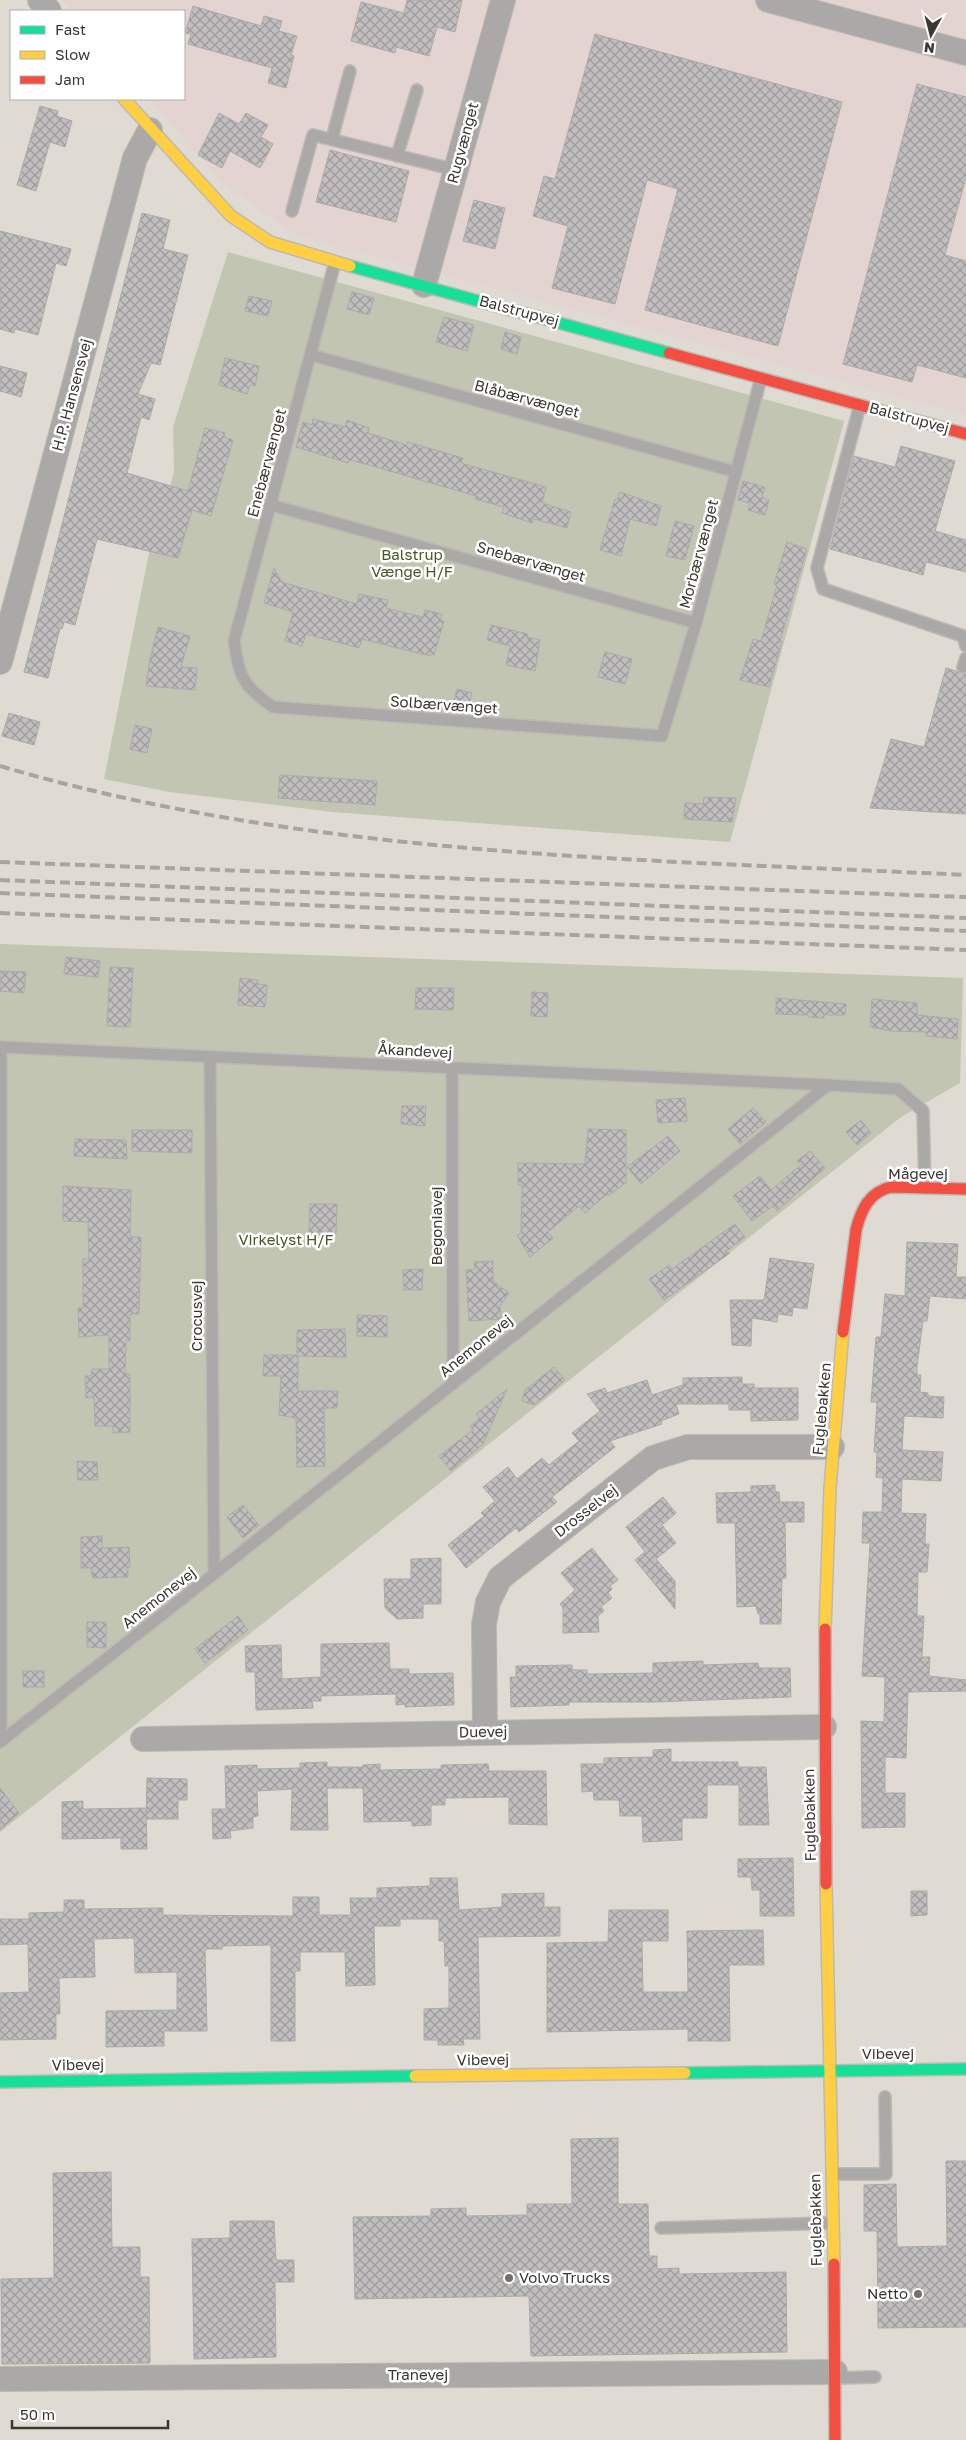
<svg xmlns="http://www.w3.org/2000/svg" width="966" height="2440" font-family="'Golos Text',sans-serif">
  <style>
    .industrial { fill: #e3d3d1 }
    .garden { fill: #c1c5b1 }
    .building { fill: url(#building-cross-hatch); stroke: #acaaa9 }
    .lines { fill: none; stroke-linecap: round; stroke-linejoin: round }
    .lane-casing { stroke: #bdb9b3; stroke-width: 14 }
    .street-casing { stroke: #bdb9b3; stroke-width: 26 }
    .fast-casing { stroke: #bdb9b3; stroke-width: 14 }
    .slow-casing { stroke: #bdb9b3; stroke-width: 14 }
    .jam-casing { stroke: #bdb9b3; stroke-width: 14 }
    .lane { stroke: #aba9a8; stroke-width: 11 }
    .street { stroke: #aba9a8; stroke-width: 24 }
    .fast { stroke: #16e098; stroke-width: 11 }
    .slow { stroke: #ffcf43; stroke-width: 11 }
    .jam { stroke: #f24e42; stroke-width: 11 }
    .rail { stroke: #a8a4a1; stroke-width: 4; stroke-dasharray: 10 5; stroke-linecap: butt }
    .poi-dot { fill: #74706a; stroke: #fff; stroke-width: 2 }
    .labels { text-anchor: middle; stroke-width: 5; stroke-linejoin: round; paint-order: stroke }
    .street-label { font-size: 15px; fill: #3b3731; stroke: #fff }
    .park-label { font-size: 15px; fill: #475726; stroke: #fff }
    .poi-label { font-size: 15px; fill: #3b3731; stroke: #fff; text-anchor: start }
  </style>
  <defs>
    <pattern id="building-cross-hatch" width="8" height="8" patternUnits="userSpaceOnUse" patternTransform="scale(1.25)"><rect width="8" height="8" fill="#c0bebe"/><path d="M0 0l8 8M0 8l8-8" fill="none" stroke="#9d9b9b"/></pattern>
  </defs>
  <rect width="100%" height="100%" fill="#dfdbd3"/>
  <polygon class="industrial" points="62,0 966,0 966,415 298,236 222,183 149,99 184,99 184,11 72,11"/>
  <g class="garden">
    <polygon points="228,252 844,421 730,842 333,812 170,792 104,779 154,528 165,507 174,471 173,427"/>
    <polygon points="0,944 963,978 960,1083 901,1117 0,1832"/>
  </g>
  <g class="building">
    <polygon points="407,0 462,0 455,32 437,27 429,56 396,47 395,53 351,41 361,2 404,13"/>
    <polygon points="193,6 261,26 264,16 282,21 279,31 297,36 291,55 294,56 286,88 268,83 272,68 188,44 191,34 185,33"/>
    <polygon points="595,34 842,102 778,346 645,310 678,189 647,180 615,304 552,288 568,226 533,216 544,176 555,179"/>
    <polygon points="917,84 966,97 966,177 945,255 966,261 966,378 917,365 912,382 843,364"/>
    <polygon points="40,106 58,111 57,116 72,121 65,147 50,142 36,191 17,185"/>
    <polygon points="219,113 239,124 246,113 268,125 261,137 273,144 260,168 230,151 222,168 198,155"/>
    <polygon points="330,150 409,171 396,222 316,202"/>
    <polygon points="474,200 505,208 495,249 463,241"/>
    <polygon points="142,213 170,220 163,249 188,255 160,365 151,363 138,394 155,399 149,420 141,417 127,473 188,491 205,428 225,433 224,437 233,440 211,516 192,510 178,558 97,539 75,625 64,622 62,629 60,628 48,678 24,672"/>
    <polygon points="0,231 71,249 66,266 56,263 38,335 15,329 14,333 0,329"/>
    <polygon points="352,292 374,298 369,315 347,309"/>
    <polygon points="249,296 272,301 268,316 245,311"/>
    <polygon points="444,317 474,325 467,351 436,342"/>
    <polygon points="505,332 521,337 517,354 501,349"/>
    <polygon points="225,358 259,366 255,386 250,385 247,394 219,385"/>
    <polygon points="0,366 27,373 21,397 0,391"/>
    <polygon points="313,419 345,427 347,420 369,428 368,433 407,445 408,442 463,458 461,463 546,487 542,503 571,512 567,528 534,519 532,523 502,513 504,507 475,499 476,496 369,465 349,460 348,463 296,447 303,422 312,425"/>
    <polygon points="901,446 955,461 935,531 966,540 966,572 926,562 923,575 830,549 854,456 895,467"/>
    <polygon points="743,481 765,487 762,497 769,500 765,515 748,510 750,503 738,500"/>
    <polygon points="620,492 661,506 656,526 630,519 621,556 600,550 615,499 617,500"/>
    <polygon points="675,521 694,526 685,560 666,556"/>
    <polygon points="787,542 807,549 780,641 782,641 769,687 740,680 753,639 761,641 777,585 774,584"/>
    <polygon points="274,568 282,582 357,604 359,594 388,600 386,608 423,617 425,610 442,614 440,620 444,621 434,655 430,654 430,656 362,639 359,648 306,634 302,646 285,641 293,612 264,603"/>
    <polygon points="491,625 528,634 527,637 540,640 535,671 506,665 510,646 487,640"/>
    <polygon points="158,627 190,636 181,667 197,668 195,690 146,686 150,659"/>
    <polygon points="605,652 632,659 625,684 598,677"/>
    <polygon points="946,668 966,674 966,814 870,808 891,739 924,747"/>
    <polygon points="457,689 472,693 467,712 452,708"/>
    <polygon points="9,713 40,722 34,745 2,736"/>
    <polygon points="135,725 152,729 147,753 130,749"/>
    <polygon points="280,775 377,781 375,805 278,798"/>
    <polygon points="704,797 736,798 732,822 684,819 685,803 703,804"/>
    <polygon points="66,957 100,961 98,977 64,974"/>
    <polygon points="110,967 133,968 130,1027 107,1026"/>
    <polygon points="0,971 26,972 24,993 0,991"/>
    <polygon points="240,978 258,980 257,984 267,985 265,1007 238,1005"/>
    <polygon points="416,988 454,988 453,1010 415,1009"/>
    <polygon points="532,992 548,993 547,1017 531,1016"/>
    <polygon points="776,998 846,1004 845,1015 824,1015 824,1018 808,1017 808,1015 776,1014"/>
    <polygon points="872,999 917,1003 917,1015 958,1019 957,1039 926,1036 926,1032 892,1031 870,1027"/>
    <polygon points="685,1098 687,1121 658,1123 656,1100"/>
    <polygon points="402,1106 426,1106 425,1126 401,1124"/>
    <polygon points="753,1108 766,1122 740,1144 728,1129"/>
    <polygon points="861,1120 871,1133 857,1145 846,1132"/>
    <polygon points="588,1129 626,1130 626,1183 608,1196 607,1194 585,1213 579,1206 548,1232 553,1238 530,1257 517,1235 521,1233 522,1185 518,1185 518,1163 585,1164"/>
    <polygon points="132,1130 192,1130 192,1153 132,1151"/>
    <polygon points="668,1136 680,1151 641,1184 627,1167"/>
    <polygon points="75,1139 126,1140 127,1159 74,1156"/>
    <polygon points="810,1151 825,1168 777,1211 773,1206 752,1221 733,1196 760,1176 771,1190 801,1165 797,1161"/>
    <polygon points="63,1186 131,1190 130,1237 141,1237 139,1314 130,1314 130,1341 126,1341 125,1373 130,1374 130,1432 113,1433 113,1426 95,1426 94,1397 86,1398 85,1376 91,1376 92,1369 109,1369 109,1335 79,1337 78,1308 83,1308 83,1259 89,1259 88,1222 63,1221"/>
    <polygon points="310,1204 337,1204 336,1234 309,1234"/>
    <polygon points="735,1224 745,1237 725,1252 730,1253 664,1300 649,1279 669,1265 672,1269"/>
    <polygon points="907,1242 958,1244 956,1277 966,1277 966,1299 930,1296 927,1321 923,1321 917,1366 917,1375 921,1375 920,1392 928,1393 928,1396 944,1397 943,1418 904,1416 902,1450 943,1452 941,1481 902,1479 901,1513 926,1514 925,1544 929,1544 927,1572 918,1572 917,1616 924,1616 922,1657 930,1657 929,1676 966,1680 966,1691 908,1692 906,1758 885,1757 885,1793 905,1793 905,1827 862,1828 861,1721 884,1722 885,1677 862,1676 870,1543 862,1543 863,1512 882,1512 883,1478 876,1477 877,1452 874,1452 877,1402 871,1402 876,1337 881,1337 885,1294 905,1296"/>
    <polygon points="770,1258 814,1264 807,1309 793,1307 792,1316 778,1314 777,1322 752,1318 751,1346 732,1345 730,1300 764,1300"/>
    <polygon points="493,1261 493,1281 509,1293 500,1306 501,1319 469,1321 466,1270 475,1269 474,1262"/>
    <polygon points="423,1269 422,1290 404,1290 403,1270"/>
    <polygon points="357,1315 387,1316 387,1337 357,1336"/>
    <polygon points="345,1329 346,1357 298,1356 298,1391 338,1391 337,1408 324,1408 325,1466 297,1467 296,1418 279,1415 281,1376 263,1376 264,1355 297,1355 297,1330"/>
    <polygon points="554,1367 565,1380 534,1405 522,1401 525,1390"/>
    <polygon points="742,1377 742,1384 754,1384 754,1388 798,1388 798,1420 751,1421 751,1410 729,1410 729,1404 676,1404 679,1414 661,1421 662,1424 610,1441 615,1447 552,1497 557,1502 519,1532 516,1528 466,1568 448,1545 484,1516 481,1513 495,1501 483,1487 508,1467 517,1479 542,1458 549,1465 579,1441 572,1433 600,1411 587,1394 605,1388 607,1393 647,1380 652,1395 683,1385 683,1378"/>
    <polygon points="507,1389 483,1444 451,1471 439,1456 473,1430 470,1426 480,1418 476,1414"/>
    <polygon points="77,1461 97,1462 98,1480 78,1480"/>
    <polygon points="775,1485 775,1492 779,1492 780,1502 804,1502 804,1522 785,1522 786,1578 782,1578 781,1624 760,1624 760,1614 758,1614 756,1606 737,1607 735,1523 717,1523 716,1493 751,1492 751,1486"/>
    <polygon points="663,1497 676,1513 662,1525 676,1543 656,1559 675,1581 675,1609 635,1560 645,1552 626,1527"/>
    <polygon points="243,1505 259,1525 243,1538 227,1517"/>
    <polygon points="102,1536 102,1548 129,1547 130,1567 128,1567 128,1577 93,1578 91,1568 81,1568 81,1537"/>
    <polygon points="592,1548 618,1580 610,1586 612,1589 608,1593 612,1598 601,1607 604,1611 598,1616 599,1632 563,1633 563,1608 560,1604 575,1590 561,1573"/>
    <polygon points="441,1558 441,1604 423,1604 423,1618 397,1619 385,1608 384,1579 411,1579 411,1559"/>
    <polygon points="238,1616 248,1630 205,1663 195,1649"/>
    <polygon points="87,1622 106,1622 106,1648 87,1647"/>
    <polygon points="389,1643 390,1669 409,1669 409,1674 453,1673 454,1705 405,1707 405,1704 396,1705 396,1694 321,1696 321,1701 312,1701 313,1708 256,1710 255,1672 246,1672 245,1646 281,1645 282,1679 321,1677 321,1644"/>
    <polygon points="703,1661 703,1665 758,1663 759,1668 790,1668 791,1697 654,1702 569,1702 569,1705 511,1707 510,1677 516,1677 516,1666 572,1665 572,1670 587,1670 587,1674 653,1673 653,1663"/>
    <rect x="23" y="1671" width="21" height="16"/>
    <polygon points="671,1749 671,1762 738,1762 738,1767 766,1767 769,1825 739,1825 739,1785 707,1785 707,1818 682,1818 682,1840 643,1842 642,1816 620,1816 619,1800 594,1800 593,1791 582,1792 581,1764 604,1764 604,1758 653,1757 653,1750"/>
    <polygon points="327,1762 327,1767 363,1767 363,1765 380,1764 380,1770 441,1769 441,1765 488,1764 489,1771 546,1771 547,1825 509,1824 509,1797 445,1798 445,1805 431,1805 431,1825 412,1826 412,1821 364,1822 363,1788 327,1788 328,1830 291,1830 292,1789 257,1791 258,1816 253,1817 253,1828 230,1831 231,1838 213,1839 212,1809 226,1809 225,1766 257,1765 257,1769 300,1768 300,1763"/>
    <polygon points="147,1778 187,1779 187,1800 178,1800 178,1819 146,1819"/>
    <polygon points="0,1788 19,1813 0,1830"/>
    <polygon points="83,1801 83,1809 146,1808 147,1849 121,1849 121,1838 62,1839 62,1802"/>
    <polygon points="793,1858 794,1916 760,1916 760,1890 752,1890 751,1877 738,1877 738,1859"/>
    <polygon points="430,1878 457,1878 459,1910 502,1907 502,1894 544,1893 544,1907 560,1907 560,1936 478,1937 480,2039 463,2039 464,2045 438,2045 438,2040 424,2040 424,2009 449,2008 449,1966 445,1966 444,1941 439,1941 439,1919 400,1919 400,1926 374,1926 375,1985 346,1986 345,1952 300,1952 300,1971 295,1971 295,2041 271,2041 271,1945 222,1946 222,1949 205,1949 207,2031 164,2031 164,2046 106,2047 106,2011 177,2010 177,1972 135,1973 134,1938 94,1939 95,1977 59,1978 60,2014 56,2014 56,2039 0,2040 0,1993 29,1992 28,1944 0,1945 0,1919 29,1919 29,1913 64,1912 64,1900 84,1900 84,1909 163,1908 163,1915 293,1916 293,1897 319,1897 319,1915 351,1915 350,1898 377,1898 377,1888 430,1886"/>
    <polygon points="911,1891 927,1891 927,1915 911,1916"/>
    <polygon points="609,1910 668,1910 668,1941 642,1941 643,1992 688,1992 687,1931 763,1930 764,1965 729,1965 730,2041 688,2041 688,2029 547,2032 547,1943 608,1942"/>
    <polygon points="618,2138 618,2204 648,2204 649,2256 657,2256 657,2269 679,2268 679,2274 786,2272 787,2352 531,2356 529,2296 355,2299 353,2217 431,2216 431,2209 466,2208 466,2216 527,2215 527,2204 572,2204 571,2139"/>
    <polygon points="946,2161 966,2161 966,2327 878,2328 877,2231 864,2231 864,2185 896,2184 897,2247 947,2246"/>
    <polygon points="111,2172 112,2247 140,2247 140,2277 149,2277 150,2363 2,2364 1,2279 54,2278 53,2173"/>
    <polygon points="230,2221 274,2221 276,2260 294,2260 294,2282 275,2282 276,2357 194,2359 192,2239 230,2238"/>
  </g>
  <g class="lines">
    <defs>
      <g id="lane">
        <polyline points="332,139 350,71"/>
        <polyline points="397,156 417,90"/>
        <polyline points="292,211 313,135 456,170"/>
        <path d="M335,262l-101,379c6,37 8,44 39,66l389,29 34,-113 65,-245"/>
        <polyline points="311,355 736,472"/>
        <polyline points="860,405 817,568 823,589 963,636 966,646"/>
        <polyline points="271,505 696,623"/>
        <polyline points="963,667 966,658"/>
        <polyline points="0,1047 828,1085"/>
        <polyline points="210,1057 214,1574"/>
        <polyline points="452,1068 453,1384"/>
        <polyline points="1,1741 1,1047"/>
        <polyline points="0,1742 214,1574 828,1085 898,1089 923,1111 925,1188"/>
        <polyline points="832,2174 886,2174 885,2097"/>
        <polyline points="661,2228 832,2223"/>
        <polyline points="835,2378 875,2377"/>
      </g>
      <g id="street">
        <polyline points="40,0 49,11"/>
        <polyline points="768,0 966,53"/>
        <polyline points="424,285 503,0"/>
        <polyline points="0,662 135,158 150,130"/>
        <polyline points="485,1732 484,1624 488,1602 500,1578 653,1458 688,1447 832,1447"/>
        <polyline points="143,1739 824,1727"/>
        <polyline points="0,2379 835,2372"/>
      </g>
      <g id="fast">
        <polyline points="350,266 669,353"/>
        <polyline points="685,2073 966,2069"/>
        <polyline points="0,2082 415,2076"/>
      </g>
      <g id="slow">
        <polyline points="124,99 231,216 270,242 350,266"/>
        <polyline points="825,1629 830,1488 843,1332"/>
        <polyline points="826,1884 834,2264"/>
        <polyline points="415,2076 685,2073"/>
      </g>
      <g id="jam">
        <polyline points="669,353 966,434"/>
        <path d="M843,1332l13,-102c5,-20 13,-38 35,-43l75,2"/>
        <polyline points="825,1629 826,1884"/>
        <polyline points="834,2264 835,2440"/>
      </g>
    </defs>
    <use href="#lane" class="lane-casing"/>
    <use href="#street" class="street-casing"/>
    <use href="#fast" class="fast-casing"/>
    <use href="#slow" class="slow-casing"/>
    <use href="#jam" class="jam-casing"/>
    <use href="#lane" class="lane"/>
    <use href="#street" class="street"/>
    <use href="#fast" class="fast"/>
    <use href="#slow" class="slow"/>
    <use href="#jam" class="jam"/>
    <g class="rail">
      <path d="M0,766c312,92 644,93 966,109"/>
      <polyline points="0,862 966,897"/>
      <polyline points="0,880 966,918"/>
      <polyline points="0,893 966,931"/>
      <polyline points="0,913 966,950"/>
    </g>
  </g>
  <g class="poi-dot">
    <circle cx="509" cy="2278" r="5"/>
    <circle cx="918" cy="2294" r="5"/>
  </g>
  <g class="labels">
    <g class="street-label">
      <text transform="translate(463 143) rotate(-75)" y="5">Rugvænget</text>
      <text transform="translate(519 311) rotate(15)" y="5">Balstrupvej</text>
      <text transform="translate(72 395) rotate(-75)" y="5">H.P. Hansensvej</text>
      <text transform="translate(527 399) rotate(15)" y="5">Blåbærvænget</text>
      <text transform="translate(909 418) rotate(15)" y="5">Balstrupvej</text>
      <text transform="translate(267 463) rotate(-75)" y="5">Enebærvænget</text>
      <text transform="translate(699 554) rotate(-75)" y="5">Morbærvænget</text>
      <text transform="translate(531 562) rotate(16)" y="5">Snebærvænget</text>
      <text transform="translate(444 705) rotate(4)" y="5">Solbærvænget</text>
      <text transform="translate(415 1051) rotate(3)" y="5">Åkandevej</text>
      <text x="918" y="1179">Mågevej</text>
      <text transform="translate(437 1226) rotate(-90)" y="5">Begoniavej</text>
      <text transform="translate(197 1316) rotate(-90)" y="5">Crocusvej</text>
      <text transform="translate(476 1346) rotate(-39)" y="5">Anemonevej</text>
      <text transform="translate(822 1409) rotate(-85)" y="5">Fuglebakken</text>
      <text transform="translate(586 1511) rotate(-38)" y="5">Drosselvej</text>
      <text transform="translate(159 1598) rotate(-38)" y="5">Anemonevej</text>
      <text transform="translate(483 1732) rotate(-1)" y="5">Duevej</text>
      <text transform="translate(810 1815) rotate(-91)" y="5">Fuglebakken</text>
      <text x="888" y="2059">Vibevej</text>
      <text transform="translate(483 2060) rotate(-1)" y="5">Vibevej</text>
      <text transform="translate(78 2065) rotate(-1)" y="5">Vibevej</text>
      <text transform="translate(816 2220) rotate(-91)" y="5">Fuglebakken</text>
      <text x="418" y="2380">Tranevej</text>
    </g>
    <g class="park-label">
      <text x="412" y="560">Balstrup<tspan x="412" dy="17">Vænge H/F</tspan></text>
      <text x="286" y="1245">Virkelyst H/F</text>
    </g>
    <g class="poi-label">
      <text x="519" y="2283">Volvo Trucks</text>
      <text x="908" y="2299" text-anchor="end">Netto</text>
    </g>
  </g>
  <rect x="10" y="10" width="175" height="90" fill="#ffffff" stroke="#b1afad"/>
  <rect x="20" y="26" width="25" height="8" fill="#16e098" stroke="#b1afad"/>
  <text x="55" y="35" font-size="15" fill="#3b3731">Fast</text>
  <rect x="20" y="51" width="25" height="8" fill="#ffcf43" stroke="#b1afad"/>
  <text x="55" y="60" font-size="15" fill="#3b3731">Slow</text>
  <rect x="20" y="76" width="25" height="8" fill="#f24e42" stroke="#b1afad"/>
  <text x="55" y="85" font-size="15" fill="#3b3731">Jam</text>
  <g transform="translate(931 35) rotate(187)" stroke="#ffffff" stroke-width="4" paint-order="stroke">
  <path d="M0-4L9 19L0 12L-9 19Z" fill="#3b3731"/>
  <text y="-8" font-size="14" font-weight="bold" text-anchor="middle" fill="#3b3731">N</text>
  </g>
  <path d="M12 2420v8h156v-8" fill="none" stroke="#3b3731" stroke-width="2.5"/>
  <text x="20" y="2420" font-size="15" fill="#3b3731" stroke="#ffffff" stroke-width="4" paint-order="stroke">50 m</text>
</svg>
